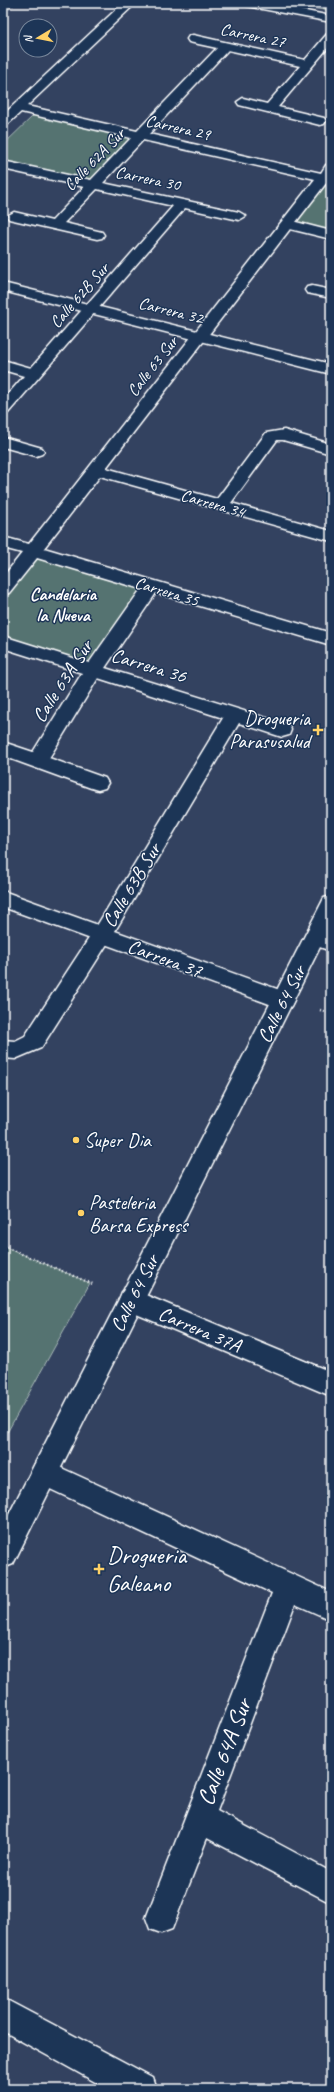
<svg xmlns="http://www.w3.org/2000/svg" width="334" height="2092" font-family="Caveat,sans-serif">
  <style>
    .green { fill: #557371; stroke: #aab9b8 }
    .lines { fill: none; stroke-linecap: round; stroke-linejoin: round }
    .service-casing { stroke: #fff; stroke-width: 3 }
    .pedestrian-casing { stroke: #fff; stroke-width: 3 }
    .minor-casing { stroke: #fff; stroke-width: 3 }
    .tertiary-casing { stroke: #fff; stroke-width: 3 }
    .path-far1 { stroke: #fff; stroke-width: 1.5; stroke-dasharray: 0.5 2; stroke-linecap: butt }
    .path { stroke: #fff; stroke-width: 2.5; stroke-dasharray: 1 3; stroke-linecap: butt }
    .service { fill: #1d3557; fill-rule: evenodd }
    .pedestrian { fill: #1d3557; fill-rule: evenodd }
    .minor { fill: #1d3557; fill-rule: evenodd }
    .tertiary { fill: #1d3557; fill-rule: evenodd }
    .poi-dot { fill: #ffd166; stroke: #1d3557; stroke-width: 1.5 }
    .labels { text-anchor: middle; stroke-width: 3; stroke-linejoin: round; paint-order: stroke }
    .far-street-label { font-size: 17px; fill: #fff; stroke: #1d3557 }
    .far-neighbourhood-label { font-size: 18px; font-weight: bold; fill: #fff; stroke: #1d3557 }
    .street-label { font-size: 20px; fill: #fff; stroke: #1d3557 }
    .poi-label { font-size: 20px; fill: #fff; stroke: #1d3557; text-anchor: start }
    .near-poi-label { font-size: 24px; fill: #fff; stroke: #1d3557; text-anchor: start }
    .near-street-label { font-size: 24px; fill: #fff; stroke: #1d3557 }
  </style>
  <rect width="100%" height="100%" fill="#334260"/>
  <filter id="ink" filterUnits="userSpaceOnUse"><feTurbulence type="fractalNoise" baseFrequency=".025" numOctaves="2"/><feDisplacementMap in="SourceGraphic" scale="8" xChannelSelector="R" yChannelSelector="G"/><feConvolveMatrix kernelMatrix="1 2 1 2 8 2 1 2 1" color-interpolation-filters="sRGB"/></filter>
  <g filter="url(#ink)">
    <g class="green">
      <polygon points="284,3 331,3 331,11"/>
      <polygon points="35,114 133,136 89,182 3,162 3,145"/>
      <polygon points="323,177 331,179 331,235 286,224"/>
      <polygon points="33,550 152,586 93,671 3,642 3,589"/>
      <polygon points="3,1246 90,1283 3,1440"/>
    </g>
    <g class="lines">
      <defs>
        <g id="service">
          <polygon points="3,283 331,364 331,374 3,291"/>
          <polygon points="315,929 331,934 331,951 308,943 305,937 308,931"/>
          <polygon points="131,1289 331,1372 331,1396 122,1308 119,1300 122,1292"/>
          <polygon points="44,1460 331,1592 331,1620 295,1604 217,1811 331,1872 331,1903 207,1838 172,1929 161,1933 150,1929 146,1918 272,1593 35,1482 31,1473 35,1464"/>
          <polygon points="3,1998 152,2077 156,2089 108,2089 3,2031"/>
        </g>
        <polygon id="pedestrian" points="3,891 291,994 294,1000 291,1006 283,1009 3,907"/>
        <g id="minor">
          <polygon points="123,3 136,3 27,106 137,131 217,48 189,42 187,39 189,36 193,35 305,60 327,34 331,32 331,44 278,107 324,118 326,121 324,124 320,125 239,105 237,102 243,98 267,104 300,66 228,50 149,134 321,173 326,165 331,164 331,183 327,182 296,222 331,231 331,239 290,229 106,468 217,499 266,433 284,430 331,444 331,454 283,440 277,440 231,503 331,531 331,541 100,476 44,548 331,633 331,645 156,593 105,668 289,725 291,730 289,735 282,737 239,723 109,941 41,1048 15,1059 3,1058 3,1040 15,1041 25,1036 95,929 223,718 98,678 49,758 105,778 108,783 105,788 98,790 91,788 3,756 3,742 33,752 82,673 3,648 3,636 89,663 141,589 37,558 9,593 3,595 3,577 22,553 3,548 3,537 29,544 315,179 143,140 103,183 239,212 246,216 239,220 185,208 8,413 3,415 3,400 24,376 3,370 3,360 31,368 173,206 97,189 64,223 102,232 104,235 102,238 97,239 9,219 7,216 14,212 52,221 84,187 3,169 3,161 91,180 131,138 21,112 7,125 3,126 3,115"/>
          <polygon points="241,3 265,3 331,16 331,22 247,6"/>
          <polygon points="312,286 331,290 331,298 307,293 305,290 307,287"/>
          <polygon points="3,437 42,448 44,451 42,454 36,456 3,447"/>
        </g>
        <polygon id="tertiary" points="331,896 331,925 13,1564 3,1568 3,1526 321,904 324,898"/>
      </defs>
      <use href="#service" class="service-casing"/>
      <use href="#pedestrian" class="pedestrian-casing"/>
      <use href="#minor" class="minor-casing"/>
      <use href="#tertiary" class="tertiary-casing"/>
      <polyline class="path-far1" points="3,14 16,3"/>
      <g class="path">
        <polyline points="320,1010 331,1013"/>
        <polyline points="3,1246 95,1285"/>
      </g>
      <use href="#service" class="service"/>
      <use href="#pedestrian" class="pedestrian"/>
      <use href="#minor" class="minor"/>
      <use href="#tertiary" class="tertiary"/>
    </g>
  </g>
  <g class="poi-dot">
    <path d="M316 724h4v4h4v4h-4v4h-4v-4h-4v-4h4z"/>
    <circle cx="76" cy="1140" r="4"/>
    <circle cx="81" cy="1213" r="4"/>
    <path d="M97 1563h4v4h4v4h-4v4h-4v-4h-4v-4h4z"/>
  </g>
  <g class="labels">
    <g class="far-street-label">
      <text transform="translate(253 35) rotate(12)" y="6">Carrera 27</text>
      <text transform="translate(178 127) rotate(13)" y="6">Carrera 29</text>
      <text transform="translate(94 159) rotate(-46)" y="6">Calle 62A Sur</text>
      <text transform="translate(148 178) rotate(12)" y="6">Carrera 30</text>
      <text transform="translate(79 295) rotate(-49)" y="6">Calle 62B Sur</text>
      <text transform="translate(171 310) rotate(14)" y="6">Carrera 32</text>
      <text transform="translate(152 366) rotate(-52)" y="6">Calle 63 Sur</text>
      <text transform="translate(213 503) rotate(16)" y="6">Carrera 34</text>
      <text transform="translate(167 591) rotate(17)" y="6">Carrera 35</text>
    </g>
    <g class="far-neighbourhood-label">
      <text x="63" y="600">Candelaria<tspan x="63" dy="21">la Nueva</tspan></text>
    </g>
    <g class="street-label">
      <text transform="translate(149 665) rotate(17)" y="7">Carrera 36</text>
      <text transform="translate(62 681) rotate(-57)" y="7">Calle 63A Sur</text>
      <text transform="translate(131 885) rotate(-59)" y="7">Calle 63B Sur</text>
      <text transform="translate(165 958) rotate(20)" y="7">Carrera 37</text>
      <text transform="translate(281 1004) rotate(-63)" y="7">Calle 64 Sur</text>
      <text transform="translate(134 1293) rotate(-63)" y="7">Calle 64 Sur</text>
      <text transform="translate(200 1329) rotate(23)" y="7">Carrera 37A</text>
    </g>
    <g class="poi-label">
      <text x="310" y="725" text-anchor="end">Drogueria<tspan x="310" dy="23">Parasusalud</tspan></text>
      <text x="84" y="1147">Super Dia</text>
      <text x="89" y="1209">Pasteleria<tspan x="89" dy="23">Barsa Express</tspan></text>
    </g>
    <g class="near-poi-label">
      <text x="107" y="1563">Drogueria<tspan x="107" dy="28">Galeano</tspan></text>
    </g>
    <g class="near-street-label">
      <text transform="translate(224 1752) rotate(-69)" y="8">Calle 64A Sur</text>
    </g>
  </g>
  <rect width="334" height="2092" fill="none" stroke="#1d3557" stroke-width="16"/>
  <rect x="8" y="8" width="318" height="2076" fill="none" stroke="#fff" stroke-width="1.5" filter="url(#ink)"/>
  <g transform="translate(38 38) rotate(260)"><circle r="19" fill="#1d3557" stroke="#77869a"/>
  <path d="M0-3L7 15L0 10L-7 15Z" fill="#ffd166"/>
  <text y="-6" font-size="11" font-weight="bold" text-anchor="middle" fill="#ffffff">N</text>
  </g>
</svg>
